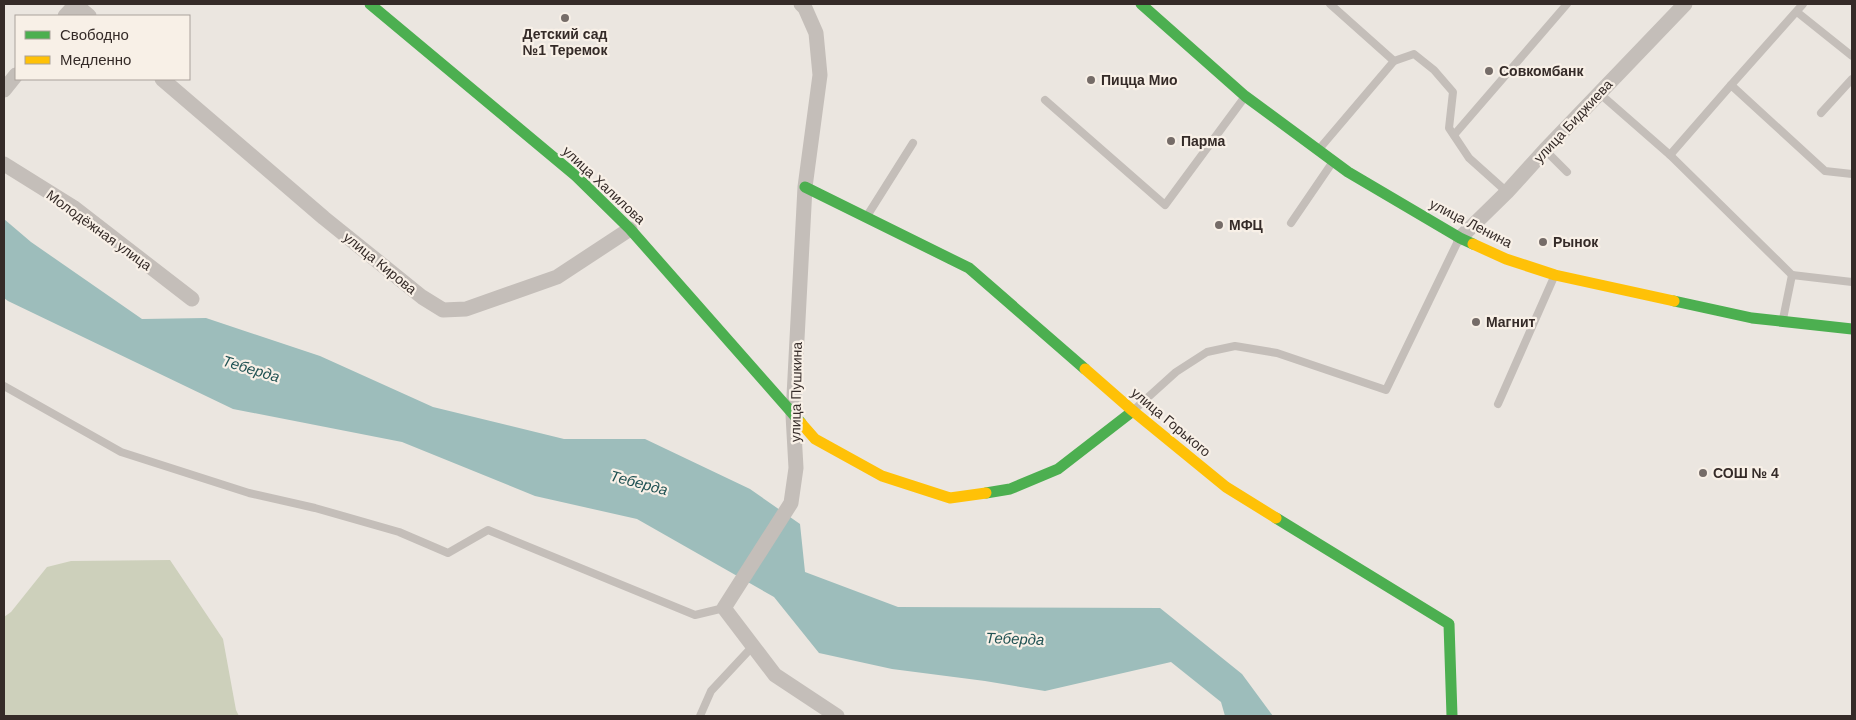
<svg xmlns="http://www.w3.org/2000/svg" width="1856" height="720" font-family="Helvetica,sans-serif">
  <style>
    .green { fill: #cdd0bb }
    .water { fill: #9dbdbb }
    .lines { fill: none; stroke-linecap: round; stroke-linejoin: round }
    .lane { stroke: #c4beb9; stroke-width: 8 }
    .street { stroke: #c4beb9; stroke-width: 15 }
    .fast { stroke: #4caf50; stroke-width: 11 }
    .slow { stroke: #ffc107; stroke-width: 11 }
    .poi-dot { fill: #756c68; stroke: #f8f0e7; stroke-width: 2 }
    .labels { text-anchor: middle; stroke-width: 4.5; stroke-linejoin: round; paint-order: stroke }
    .poi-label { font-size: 14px; font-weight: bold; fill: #352b28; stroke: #f8f0e7; text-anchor: start }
    .street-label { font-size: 14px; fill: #352b28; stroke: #f8f0e7 }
    .water-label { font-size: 15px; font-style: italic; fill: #205253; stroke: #f8f0e7 }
  </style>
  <rect width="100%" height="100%" fill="#ebe6e0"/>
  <polygon class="green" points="170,560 223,639 236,710 239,716 4,716 4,617 11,612 47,567 71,561"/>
  <polygon class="water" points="4,219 31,242 142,319 206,318 320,356 433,407 564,439 645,439 750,489 800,524 805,572 898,607 1160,608 1242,674 1273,716 1225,716 1221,702 1171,662 1045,691 985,681 892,669 819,653 774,597 637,519 535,496 402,442 233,409 8,301 4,298"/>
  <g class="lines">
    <g class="lane">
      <polyline points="1330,4 1394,61"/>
      <polyline points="1797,12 1852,56"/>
      <polyline points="1731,85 1803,4"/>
      <polyline points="1599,93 1670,155 1792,275 1852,282"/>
      <polyline points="1045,100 1165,205 1244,98"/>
      <polyline points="1821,113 1852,79"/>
      <polyline points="1454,135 1567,4"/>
      <polyline points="1320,148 1394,61 1414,54 1434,70 1453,92 1449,128 1469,158 1507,192"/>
      <polyline points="1545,150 1567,172"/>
      <polyline points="1670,155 1731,85 1825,171 1852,174"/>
      <polyline points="867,216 913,143"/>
      <polyline points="1291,223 1332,163"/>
      <polyline points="1783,319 1792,275"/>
      <polyline points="4,386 121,452 249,493 315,508 399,532 448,553 488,530 695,615 724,608"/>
      <polyline points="1498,404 1554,277"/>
      <polyline points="1135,409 1176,372 1207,352 1235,346 1277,353 1386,390 1459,239"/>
      <polyline points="700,716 711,691 753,646"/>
    </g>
    <g class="street">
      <polyline points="75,4 89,16"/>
      <polyline points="801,4 805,8 816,33 820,75 805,187 793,415 796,468 791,503 724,608 775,675 837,716"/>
      <polyline points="65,16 76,4"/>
      <polyline points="162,79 324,218 422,297 443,310 466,309 557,277 630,229"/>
      <polyline points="4,90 16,75"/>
      <polyline points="4,164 73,207 192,299"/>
      <polyline points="1460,238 1507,192 1545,150 1685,4"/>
    </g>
    <g class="fast">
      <polyline points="370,4 576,176 630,229 801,423"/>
      <polyline points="1141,4 1245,96 1348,172 1460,238 1473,244"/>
      <polyline points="805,187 969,268 1085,369"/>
      <polyline points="1674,301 1752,318 1852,329"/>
      <polyline points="986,493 1010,489 1058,469 1133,411"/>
      <polyline points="1276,518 1449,624 1452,716"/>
    </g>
    <g class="slow">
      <polyline points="1473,244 1506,259 1555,275 1674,301"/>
      <polyline points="1085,369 1133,411 1226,487 1276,518"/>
      <polyline points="801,423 815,439 882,476 950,498 986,493"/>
    </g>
  </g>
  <g class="poi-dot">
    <circle cx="565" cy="18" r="5"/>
    <circle cx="1489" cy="71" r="5"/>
    <circle cx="1091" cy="80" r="5"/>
    <circle cx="1171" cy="141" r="5"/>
    <circle cx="1219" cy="225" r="5"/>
    <circle cx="1543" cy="242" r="5"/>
    <circle cx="1476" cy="322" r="5"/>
    <circle cx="1703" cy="473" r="5"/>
  </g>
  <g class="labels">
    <g class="poi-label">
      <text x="565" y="39" text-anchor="middle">Детский сад<tspan x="565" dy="16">№1 Теремок</tspan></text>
      <text x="1499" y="76">Совкомбанк</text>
      <text x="1101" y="85">Пицца Мио</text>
      <text x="1181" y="146">Парма</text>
      <text x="1229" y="230">МФЦ</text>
      <text x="1553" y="247">Рынок</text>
      <text x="1486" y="327">Магнит</text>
      <text x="1713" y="478">СОШ № 4</text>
    </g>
    <g class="street-label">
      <text transform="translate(1573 121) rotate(-47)" y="5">улица Биджиева</text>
      <text transform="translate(604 185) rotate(43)" y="5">улица Халилова</text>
      <text transform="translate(1471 223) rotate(27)" y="5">улица Ленина</text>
      <text transform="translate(99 230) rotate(36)" y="5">Молодёжная улица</text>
      <text transform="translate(380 263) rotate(39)" y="5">улица Кирова</text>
      <text transform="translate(796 392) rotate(-89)" y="5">улица Пушкина</text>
      <text transform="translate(1171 422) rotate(40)" y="5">улица Горького</text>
    </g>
    <g class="water-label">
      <text transform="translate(251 369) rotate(17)" y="5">Теберда</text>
      <text transform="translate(639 483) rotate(15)" y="5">Теберда</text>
      <text transform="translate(1015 639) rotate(2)" y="5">Теберда</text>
    </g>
  </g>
  <rect width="1856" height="720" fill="none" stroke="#352b28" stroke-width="10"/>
  <rect x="15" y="15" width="175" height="65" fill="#f8f0e7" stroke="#aaa19b"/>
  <rect x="25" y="31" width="25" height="8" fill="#4caf50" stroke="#aaa19b"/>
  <text x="60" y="40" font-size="15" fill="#352b28">Свободно</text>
  <rect x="25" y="56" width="25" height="8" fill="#ffc107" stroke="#aaa19b"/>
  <text x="60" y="65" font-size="15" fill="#352b28">Медленно</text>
</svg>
